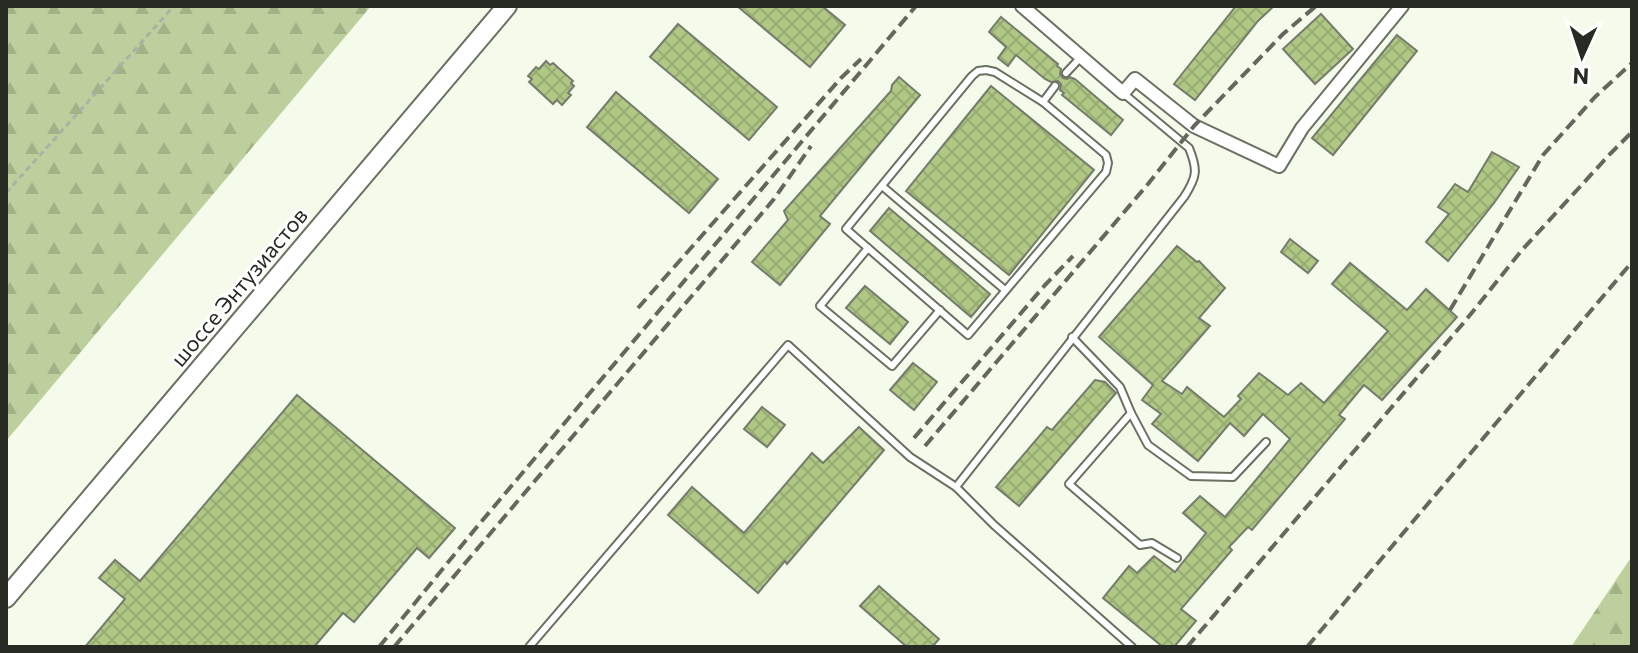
<svg xmlns="http://www.w3.org/2000/svg" width="1638" height="653" font-family="Commissioner,sans-serif">
  <style>
    .forest { fill: url(#forest-firs) }
    .building { fill: url(#building-cross-hatch); stroke: #767c6d; stroke-width: 2 }
    .lines { fill: none; stroke-linecap: round; stroke-linejoin: round }
    .lane-casing { stroke: #6a7062; stroke-width: 10 }
    .street-casing { stroke: #6a7062; stroke-width: 16 }
    .secondary-casing { stroke: #6a7062; stroke-width: 22 }
    .path { stroke: #acb1a4; stroke-width: 3; stroke-dasharray: 6 4; stroke-linecap: butt }
    .lane { stroke: #fff; stroke-width: 6 }
    .street { stroke: #fff; stroke-width: 12 }
    .secondary { stroke: #fff; stroke-width: 18 }
    .rail { stroke: #64675e; stroke-width: 4; stroke-dasharray: 12 6; stroke-linecap: butt }
    .labels { text-anchor: middle; stroke-width: 6; stroke-linejoin: round; paint-order: stroke }
    .street-label { font-size: 22px; fill: #282a24; stroke: #fff }
  </style>
  <defs>
    <pattern id="forest-firs" width="22" height="20" patternUnits="userSpaceOnUse" patternTransform="scale(2)"><rect width="22" height="20" fill="#bdcf9d"/><path d="M5 1l3.5 6h-7zM16 11l3.5 6h-7z" fill="#a2b287"/></pattern>
    <pattern id="building-cross-hatch" width="8" height="8" patternUnits="userSpaceOnUse" patternTransform="scale(2)"><rect width="8" height="8" fill="#b0c884"/><path d="M0 0l8 8M0 8l8-8" fill="none" stroke="#97ac72"/></pattern>
  </defs>
  <rect width="100%" height="100%" fill="#f4fbea"/>
  <g class="forest">
    <polygon points="6,6 371,6 6,441"/>
    <polygon points="1632,556 1632,647 1571,647"/>
  </g>
  <g class="building">
    <polygon points="737,6 822,6 845,25 810,67"/>
    <polygon points="1236,6 1274,6 1258,21 1195,100 1174,84"/>
    <polygon points="1321,14 1353,49 1315,84 1283,49"/>
    <polygon points="1001,17 1058,64 1057,66 1061,69 1060,74 1063,78 1067,79 1070,77 1075,79 1123,120 1111,135 1062,95 1064,93 1060,90 1061,84 1058,81 1051,82 1045,79 1016,55 1008,66 998,58 1006,47 989,32"/>
    <polygon points="678,24 777,107 749,140 650,57"/>
    <polygon points="1397,35 1417,51 1333,155 1312,138"/>
    <polygon points="546,61 550,65 553,63 573,81 571,83 574,86 568,93 571,95 562,105 557,100 553,104 529,82 532,79 528,76 536,67 539,69"/>
    <polygon points="899,77 920,95 820,216 830,224 780,285 752,262 788,220 784,211 891,91 892,85"/>
    <polygon points="991,86 1094,170 1009,275 906,191"/>
    <polygon points="616,92 718,179 689,213 587,127"/>
    <polygon points="1492,152 1519,167 1494,203 1448,261 1426,242 1449,214 1438,207 1455,184 1468,192"/>
    <polygon points="889,208 990,294 971,317 870,231"/>
    <polygon points="1290,239 1318,261 1308,273 1281,252"/>
    <polygon points="1177,246 1197,262 1199,261 1225,288 1199,318 1210,326 1162,381 1182,394 1187,387 1224,417 1241,399 1238,396 1259,373 1288,395 1301,383 1324,403 1388,331 1332,284 1350,263 1407,310 1426,289 1457,317 1382,400 1364,385 1339,415 1345,419 1252,530 1248,527 1229,547 1232,550 1181,609 1196,621 1174,647 1163,647 1103,598 1129,566 1137,573 1154,556 1175,572 1206,533 1183,513 1200,496 1225,517 1290,439 1263,414 1244,436 1230,423 1198,461 1152,424 1161,414 1142,400 1153,385 1099,337"/>
    <polygon points="865,286 908,322 890,344 846,308"/>
    <polygon points="913,363 937,382 914,410 890,390"/>
    <polygon points="1095,380 1105,382 1116,393 1019,506 996,487 1047,427 1052,430"/>
    <polygon points="297,395 455,528 429,558 417,548 354,622 343,613 314,647 85,647 125,599 99,578 115,560 140,581"/>
    <polygon points="762,407 785,425 767,447 744,429"/>
    <polygon points="859,427 884,450 787,564 785,561 758,593 668,515 692,487 744,533 812,453 823,463"/>
    <polygon points="879,586 939,639 932,647 907,647 860,606"/>
  </g>
  <g class="lines">
    <defs>
      <g id="lane">
        <polygon points="986,70 995,72 1043,102 1106,155 1108,163 1106,172 968,335 846,229 972,76 978,71"/>
        <polyline points="1066,73 1081,57"/>
        <path d="M1123,93l66,55c9,22 8,29 -5,49l-228,290 38,38 138,122"/>
        <polyline points="1043,102 1055,86"/>
        <polyline points="882,186 1005,290"/>
        <polyline points="868,248 820,306 892,366 940,310"/>
        <polyline points="1072,337 1120,387 1131,413 1069,484 1140,545 1152,543 1177,558"/>
        <polyline points="1131,413 1148,445 1191,476 1233,477 1266,442"/>
        <polyline points="529,647 788,345 910,457 956,487"/>
      </g>
      <polyline id="street" points="1022,6 1123,93 1135,79 1194,126 1279,166 1302,128 1402,6"/>
      <polyline id="secondary" points="6,598 507,6"/>
    </defs>
    <use href="#lane" class="lane-casing"/>
    <use href="#street" class="street-casing"/>
    <use href="#secondary" class="secondary-casing"/>
    <polyline class="path" points="6,193 174,6"/>
    <use href="#lane" class="lane"/>
    <use href="#street" class="street"/>
    <use href="#secondary" class="secondary"/>
    <g class="rail">
      <polyline points="638,308 841,78 861,59"/>
      <polyline points="1450,310 1543,155 1595,97 1632,63"/>
      <polyline points="914,438 1045,285 1073,256"/>
      <polyline points="925,446 1148,184 1194,126 1283,34 1316,6"/>
      <polyline points="379,647 476,528 916,6"/>
      <polyline points="394,647 774,199 811,146"/>
      <polyline points="1187,647 1466,320 1522,250 1610,154 1632,132"/>
      <polyline points="1307,647 1632,262"/>
    </g>
  </g>
  <g class="labels">
    <g class="street-label">
      <text transform="translate(239 287) rotate(-50)" y="8">шоссе Энтузиастов</text>
    </g>
  </g>
  <rect width="1638" height="653" fill="none" stroke="#282a24" stroke-width="16"/>
  <g transform="translate(1582 56) rotate(183)" stroke="#ffffff" stroke-width="6" paint-order="stroke">
  <path d="M0-6L14 30L0 20L-14 30Z" fill="#282a24"/>
  <text y="-12" font-size="22" font-weight="bold" text-anchor="middle" fill="#282a24">N</text>
  </g>
</svg>
